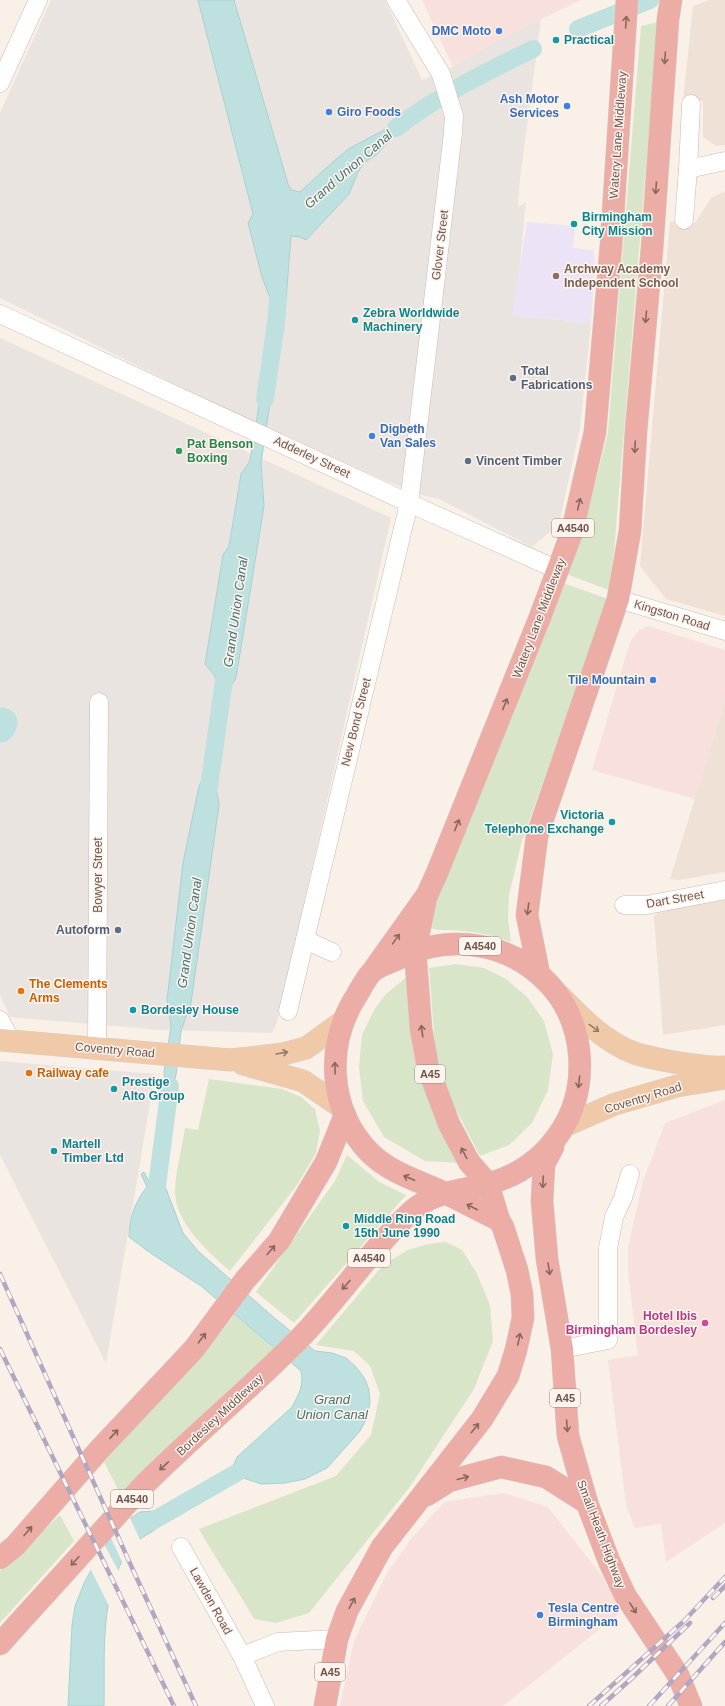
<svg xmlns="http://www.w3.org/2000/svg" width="725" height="1706" font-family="Arial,sans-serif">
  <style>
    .residential { fill: #f0e1d7 }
    .commercial { fill: #f8e0dd }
    .industrial { fill: #eae4e0 }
    .education { fill: #ece4f6 }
    .green { fill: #d8e5c8 }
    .water { fill: #bee1e0; stroke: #a6d1d1 }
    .pier { fill: #f9f0e7 }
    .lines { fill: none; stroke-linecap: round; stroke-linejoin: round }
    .canal { stroke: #bee1e0; stroke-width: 18 }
    .river { stroke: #bee1e0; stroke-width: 31 }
    .minor-casing { stroke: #ccb9b2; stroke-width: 19 }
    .major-casing { stroke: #d7cfce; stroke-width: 23 }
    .highway-casing { stroke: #d7cfce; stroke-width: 23 }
    .minor { stroke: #fff; stroke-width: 18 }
    .major { stroke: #f0caa8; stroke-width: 22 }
    .highway { stroke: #ecada6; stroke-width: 22 }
    .rail-casing { stroke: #b1a7c2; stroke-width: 4.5 }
    .rail { stroke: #fdf4ed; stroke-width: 3; stroke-dasharray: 9; stroke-linecap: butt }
    .oneway { stroke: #896760 }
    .oneway2 { stroke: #96786a }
    .shop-dot { fill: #3f7fe0; stroke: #fdf4ed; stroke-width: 1.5 }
    .culture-dot { fill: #0f9aa8; stroke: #fdf4ed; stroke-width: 1.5 }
    .education-dot { fill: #8d6e63; stroke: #fdf4ed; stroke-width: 1.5 }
    .service-dot { fill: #5c6f8a; stroke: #fdf4ed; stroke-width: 1.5 }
    .leisure-dot { fill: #2e9e5b; stroke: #fdf4ed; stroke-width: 1.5 }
    .food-dot { fill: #e8710a; stroke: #fdf4ed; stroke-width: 1.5 }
    .hotel-dot { fill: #d1479c; stroke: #fdf4ed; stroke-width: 1.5 }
    .labels { text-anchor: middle; stroke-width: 3; stroke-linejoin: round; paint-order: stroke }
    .shield { fill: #fdf4ed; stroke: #9a857e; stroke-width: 1 }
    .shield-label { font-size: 11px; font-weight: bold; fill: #70554f }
    .shop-label { font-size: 12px; font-weight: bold; fill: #366cbe; stroke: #fdf4ed; text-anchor: end }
    .culture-label { font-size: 12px; font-weight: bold; fill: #0d838f; stroke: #fdf4ed; text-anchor: start }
    .street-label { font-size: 12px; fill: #70554f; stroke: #fdf4ed }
    .education-label { font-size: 12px; font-weight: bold; fill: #785e54; stroke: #fdf4ed; text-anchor: start }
    .service-label { font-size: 12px; font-weight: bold; fill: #4e5e75; stroke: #fdf4ed; text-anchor: start }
    .leisure-label { font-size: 12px; font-weight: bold; fill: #27864d; stroke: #fdf4ed; text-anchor: start }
    .food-label { font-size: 12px; font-weight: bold; fill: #c56008; stroke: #fdf4ed; text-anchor: start }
    .hotel-label { font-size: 12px; font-weight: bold; fill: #b23c85; stroke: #fdf4ed; text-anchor: end }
    .water-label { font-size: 13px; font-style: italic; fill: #457373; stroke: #fdf4ed }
  </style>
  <rect width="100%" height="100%" fill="#f9f0e7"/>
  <g class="residential">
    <polygon points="709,0 725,0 725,145 716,146 703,137 703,101 683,100 693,6"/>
    <polygon points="725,191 725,616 666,599 640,566 670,221 695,223 711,198"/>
    <polygon points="725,701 725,872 679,880 670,879"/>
    <polygon points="725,899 725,1025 663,1035 654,916 661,910"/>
  </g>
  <g class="commercial">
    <polygon points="422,0 581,0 490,44 453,67"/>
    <polygon points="648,626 725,650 725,701 695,799 592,770 630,642 639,630"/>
    <polygon points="725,1100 725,1523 666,1562 661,1524 635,1528 626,1505 608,1360 638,1355 628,1272 628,1247 643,1181 665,1123"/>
    <polygon points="504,1493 548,1507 602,1576 621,1612 503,1706 340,1706 354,1641 388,1571 411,1539 444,1502"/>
  </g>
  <g class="industrial">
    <polygon points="51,0 385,0 422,80 453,67 490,44 541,19 520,179 518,207 526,202 518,283 519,316 591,323 580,428 559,524 532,547 439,499 422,495 381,479 244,418 0,298 0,113"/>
    <polygon points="0,338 391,518 277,1022 272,1033 159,1030 10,1017 0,995"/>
    <polygon points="0,1061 155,1074 106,1363 0,1155"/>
  </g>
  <polygon class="education" points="527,222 575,226 573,248 594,250 595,269 591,323 512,315"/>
  <g class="green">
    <polygon points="658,22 614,552 609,590 566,574 590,504 608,432 641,26"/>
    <path d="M563,583l45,16 -87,245 -12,51 -1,23 3,24c-17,-6 -32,-10 -49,-11 -12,-2 -23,1 -34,-4l7,-32z"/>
    <polygon points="456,964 484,968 506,979 527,997 544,1021 553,1054 548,1090 532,1123 509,1145 480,1156 447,1092 435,1047 429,968"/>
    <polygon points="407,977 417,1056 431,1108 459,1163 425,1161 384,1137 363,1101 359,1067 362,1035 374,1010 386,994"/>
    <path d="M209,1079l73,10 19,8 14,12 5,22 -4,22 -19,32 -67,86c-23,-20 -56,-49 -55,-82 1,-20 7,-41 10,-61l13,2z"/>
    <polygon points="347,1155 379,1182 406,1195 294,1323 256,1292 335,1181"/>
    <path d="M446,1242l16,8 14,22 14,33 3,36 -19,48 -65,99 -100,125 -33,10 -22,-4c-17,-31 -38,-59 -55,-90l137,-53 35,-41 9,-41 -10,-28 -16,-15 -38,-6 67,-80 25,-15 20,-6z"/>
    <polygon points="234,1315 274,1349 120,1493 104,1462 221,1332"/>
    <polygon points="60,1515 74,1541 0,1623 0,1571"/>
  </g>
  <g class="water">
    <polygon points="198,0 234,0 288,184 291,190 300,192 335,160 350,148 418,112 377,154 364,163 358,172 349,194 306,240 300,237 291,236 286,300 276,323 274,308 262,277 248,223 253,214"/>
    <polygon points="267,382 271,396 261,463 264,506 236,678 220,704 215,676 205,664 223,555 229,546 241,474 250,461 261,393"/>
    <polygon points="212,764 219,805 191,1003 181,1031 176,1075 167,1109 164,1072 171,1026 167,1000 183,863 199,786"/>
    <path d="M158,1168l25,65 15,18 80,70 37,30 17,2 14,5 10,9 9,12 4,11 1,13 -3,15 -7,13 -33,37 -22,11 -20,4 -24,1 -24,-8 -14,4 9,-11 5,-12 55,-50c7,-13 12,-22 9,-36l-100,-85 -52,-34 -20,-15c0,-18 6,-36 18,-50l-6,-13 3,-2 6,11z"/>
    <path d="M171,1510c-4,6 -8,12 -13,17 -8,8 -23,12 -29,22 -30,45 -24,105 -25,157h-36l4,-81 3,-19 10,-25 22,-38 16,-20 17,-11z"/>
  </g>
  <g class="pier">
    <polygon points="129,1516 141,1542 131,1549 123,1564 110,1536"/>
    <polygon points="104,1544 119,1572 114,1584 110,1608 90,1568"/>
  </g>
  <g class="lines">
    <g class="canal">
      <polyline points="578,29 650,0"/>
      <path d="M396,128c43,-33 90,-56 137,-79"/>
      <polyline points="265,399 276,323 278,298"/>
      <polyline points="209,787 224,680"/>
      <polyline points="156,1193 170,1086"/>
      <polyline points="151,1522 245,1468"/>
    </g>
    <polyline class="river" points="0,727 2,723"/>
    <defs>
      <g id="minor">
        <polyline points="0,83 38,0"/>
        <polyline points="691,104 688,169 725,161"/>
        <polyline points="684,220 688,169"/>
        <polyline points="0,314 409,503 558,570"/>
        <polyline points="618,599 725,631"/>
        <polyline points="624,905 647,905 725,890"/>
        <polyline points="305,940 332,952"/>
        <polyline points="288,1011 409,503 453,133 454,116 441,74 396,0"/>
        <polyline points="0,1020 11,1041"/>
        <polyline points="97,1048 99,702"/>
        <polyline points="562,1349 608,1340 608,1248 614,1217 623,1198 630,1174"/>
        <polyline points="181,1547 242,1656 278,1642 337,1639"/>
        <polyline points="242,1656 265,1706"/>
      </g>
      <g id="major">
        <path d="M561,997c20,21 44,45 73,56 15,5 30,7 45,10 16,2 30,5 46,4"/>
        <polyline points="0,1040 230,1060 283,1054 306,1048 342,1022"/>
        <polyline points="243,1064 303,1081 341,1107"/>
        <polyline points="564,1126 615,1104 677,1086 725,1078"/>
      </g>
      <g id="highway">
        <polyline points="425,903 415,950 421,1029 428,1068 449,1124 469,1162 488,1184 499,1220"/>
        <polyline points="375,968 427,895 437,873 540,617 572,532 595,432 611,245 627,0"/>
        <polyline points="539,974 527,915 537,836 618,599 630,531 636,431 652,249 668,19 671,0"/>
        <polyline points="553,1147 544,1164 542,1201 547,1259 562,1349 568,1436 587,1503 609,1561 625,1595 678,1675 691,1706"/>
        <polyline points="427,1495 449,1481 501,1467 546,1477 587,1503"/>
        <polyline points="0,1558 15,1546 99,1450 194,1349 245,1280 279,1241 326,1162 345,1115"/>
        <path d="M0,1644c31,-35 63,-69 94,-104 17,-18 33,-37 50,-55 50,-50 106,-96 156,-147 39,-40 71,-89 112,-127 22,-20 49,-20 76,-27 29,-8 54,-25 71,-50 31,-45 27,-110 -10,-150 -39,-42 -99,-51 -149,-26 -8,4 -20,7 -27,13 -6,5 -12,17 -16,24 -32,49 -29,114 12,157 22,22 51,29 78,42 17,8 35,18 52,26l4,7 14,43 5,24 1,24 -7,32 -8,26 -26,43 -100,128 -35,64 -10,28 -12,67"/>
      </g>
    </defs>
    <use href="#minor" class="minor-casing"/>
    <use href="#major" class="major-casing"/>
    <use href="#highway" class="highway-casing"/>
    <use href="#minor" class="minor"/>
    <use href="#major" class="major"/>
    <use href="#highway" class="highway"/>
    <defs>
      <g id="rail">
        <polyline points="0,1274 133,1570 196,1706"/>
        <polyline points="0,1349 174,1706"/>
        <polyline points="713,1598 725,1586"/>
        <polyline points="589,1706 684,1621 725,1577"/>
        <polyline points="601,1706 631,1679 690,1623"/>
        <polyline points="649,1706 725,1623"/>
        <polyline points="668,1706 725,1642"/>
      </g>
    </defs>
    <use href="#rail" class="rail-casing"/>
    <use href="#rail" class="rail"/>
  </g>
  <defs><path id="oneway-shaft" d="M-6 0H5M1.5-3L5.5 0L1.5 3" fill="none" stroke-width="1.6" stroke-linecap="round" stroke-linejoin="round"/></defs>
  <g class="oneway">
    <use href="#oneway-shaft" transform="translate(626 22) rotate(-86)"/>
    <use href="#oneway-shaft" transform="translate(665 58) rotate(94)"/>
    <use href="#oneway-shaft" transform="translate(656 188) rotate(94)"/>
    <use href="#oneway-shaft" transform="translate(646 317) rotate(95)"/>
    <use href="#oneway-shaft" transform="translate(635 447) rotate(93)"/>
    <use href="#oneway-shaft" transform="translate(579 504) rotate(-77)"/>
    <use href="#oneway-shaft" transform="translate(505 704) rotate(-68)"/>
    <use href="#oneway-shaft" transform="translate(457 825) rotate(-68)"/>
    <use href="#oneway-shaft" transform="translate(528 909) rotate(97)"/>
    <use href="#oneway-shaft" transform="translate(396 939) rotate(-55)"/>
    <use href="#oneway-shaft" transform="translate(422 1031) rotate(-98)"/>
    <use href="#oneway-shaft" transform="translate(335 1068) rotate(-91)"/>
    <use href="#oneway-shaft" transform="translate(579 1082) rotate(96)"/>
    <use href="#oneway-shaft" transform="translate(464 1153) rotate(-118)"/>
    <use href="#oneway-shaft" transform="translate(409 1178) rotate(-157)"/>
    <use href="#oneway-shaft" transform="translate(543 1182) rotate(93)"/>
    <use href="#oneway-shaft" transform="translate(472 1207) rotate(-153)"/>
    <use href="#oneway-shaft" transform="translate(271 1250) rotate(-50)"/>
    <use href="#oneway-shaft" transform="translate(549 1269) rotate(81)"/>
    <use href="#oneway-shaft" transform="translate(346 1285) rotate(131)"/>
    <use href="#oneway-shaft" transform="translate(202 1338) rotate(-53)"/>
    <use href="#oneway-shaft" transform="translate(519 1339) rotate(-79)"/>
    <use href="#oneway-shaft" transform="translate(567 1426) rotate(86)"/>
    <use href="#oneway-shaft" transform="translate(475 1428) rotate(-52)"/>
    <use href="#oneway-shaft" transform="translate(114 1434) rotate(-47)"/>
    <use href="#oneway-shaft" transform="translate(164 1466) rotate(137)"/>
    <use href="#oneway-shaft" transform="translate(463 1478) rotate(-15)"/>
    <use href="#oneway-shaft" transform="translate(28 1531) rotate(-49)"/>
    <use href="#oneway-shaft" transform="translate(75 1561) rotate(132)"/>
    <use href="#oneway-shaft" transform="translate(352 1603) rotate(-62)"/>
    <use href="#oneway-shaft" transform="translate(633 1608) rotate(58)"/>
  </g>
  <g class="oneway2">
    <use href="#oneway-shaft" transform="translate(594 1028) rotate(36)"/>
    <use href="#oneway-shaft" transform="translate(282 1053) rotate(-10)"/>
  </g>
  <g class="shop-dot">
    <circle cx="499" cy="31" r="4"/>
    <circle cx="567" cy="106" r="4"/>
    <circle cx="329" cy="112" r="4"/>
    <circle cx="372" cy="436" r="4"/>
    <circle cx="653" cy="680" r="4"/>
    <circle cx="540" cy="1615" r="4"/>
  </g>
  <g class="culture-dot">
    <circle cx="556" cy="40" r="4"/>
    <circle cx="574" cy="224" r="4"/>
    <circle cx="355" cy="320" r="4"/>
    <circle cx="612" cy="822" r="4"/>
    <circle cx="133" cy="1010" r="4"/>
    <circle cx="114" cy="1089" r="4"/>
    <circle cx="54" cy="1151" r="4"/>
    <circle cx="346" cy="1226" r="4"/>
  </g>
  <circle class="education-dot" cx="556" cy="276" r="4"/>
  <g class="service-dot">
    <circle cx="513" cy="378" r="4"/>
    <circle cx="468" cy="461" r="4"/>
    <circle cx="118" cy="930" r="4"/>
  </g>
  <circle class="leisure-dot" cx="179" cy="451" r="4"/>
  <g class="food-dot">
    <circle cx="21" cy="991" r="4"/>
    <circle cx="29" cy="1073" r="4"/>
  </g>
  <circle class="hotel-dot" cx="705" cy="1323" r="4"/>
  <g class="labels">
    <g class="shield">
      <rect x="552" y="519" width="42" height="18" rx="3"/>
      <rect x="459" y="937" width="42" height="18" rx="3"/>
      <rect x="415" y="1065" width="30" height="18" rx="3"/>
      <rect x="348" y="1249" width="42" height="18" rx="3"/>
      <rect x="550" y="1389" width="30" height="18" rx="3"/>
      <rect x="111" y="1490" width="42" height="18" rx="3"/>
      <rect x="315" y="1663" width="30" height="18" rx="3"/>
    </g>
    <g class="shield-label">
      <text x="573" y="532">A4540</text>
      <text x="480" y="950">A4540</text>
      <text x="430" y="1078">A45</text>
      <text x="369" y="1262">A4540</text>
      <text x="565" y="1402">A45</text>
      <text x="132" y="1503">A4540</text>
      <text x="330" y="1676">A45</text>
    </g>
    <g class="shop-label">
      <text x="491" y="35">DMC Moto</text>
      <text x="559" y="103">Ash Motor<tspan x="559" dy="14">Services</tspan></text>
      <text x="337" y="116" text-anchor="start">Giro Foods</text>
      <text x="380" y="433" text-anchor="start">Digbeth<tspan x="380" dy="14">Van Sales</tspan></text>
      <text x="645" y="684">Tile Mountain</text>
      <text x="548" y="1612" text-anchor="start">Tesla Centre<tspan x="548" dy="14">Birmingham</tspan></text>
    </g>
    <g class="culture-label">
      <text x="564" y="44">Practical</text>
      <text x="582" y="221">Birmingham<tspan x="582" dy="14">City Mission</tspan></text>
      <text x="363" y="317">Zebra Worldwide<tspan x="363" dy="14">Machinery</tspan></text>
      <text x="604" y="819" text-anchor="end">Victoria<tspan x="604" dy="14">Telephone Exchange</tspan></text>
      <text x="141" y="1014">Bordesley House</text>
      <text x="122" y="1086">Prestige<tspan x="122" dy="14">Alto Group</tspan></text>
      <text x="62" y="1148">Martell<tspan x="62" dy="14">Timber Ltd</tspan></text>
      <text x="354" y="1223">Middle Ring Road<tspan x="354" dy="14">15th June 1990</tspan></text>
    </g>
    <g class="street-label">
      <text transform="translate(618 135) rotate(-86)" y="4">Watery Lane Middleway</text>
      <text transform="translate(440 245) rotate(-83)" y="4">Glover Street</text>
      <text transform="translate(312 457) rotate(25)" y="4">Adderley Street</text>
      <text transform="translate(672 615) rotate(17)" y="4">Kingston Road</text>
      <text transform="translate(539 618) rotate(-69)" y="4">Watery Lane Middleway</text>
      <text transform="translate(356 722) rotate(-76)" y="4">New Bond Street</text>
      <text transform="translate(98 875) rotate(-90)" y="4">Bowyer Street</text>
      <text transform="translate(675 899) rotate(-10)" y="4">Dart Street</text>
      <text transform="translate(115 1050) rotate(5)" y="4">Coventry Road</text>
      <text transform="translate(643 1098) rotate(-17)" y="4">Coventry Road</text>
      <text transform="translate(220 1415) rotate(-43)" y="4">Bordesley Middleway</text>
      <text transform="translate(601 1534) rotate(69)" y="4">Small Heath Highway</text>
      <text transform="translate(211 1601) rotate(61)" y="4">Lawden Road</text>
    </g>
    <g class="education-label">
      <text x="564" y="273">Archway Academy<tspan x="564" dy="14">Independent School</tspan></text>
    </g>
    <g class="service-label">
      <text x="521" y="375">Total<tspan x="521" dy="14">Fabrications</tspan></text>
      <text x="476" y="465">Vincent Timber</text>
      <text x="110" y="934" text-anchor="end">Autoform</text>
    </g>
    <g class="leisure-label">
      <text x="187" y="448">Pat Benson<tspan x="187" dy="14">Boxing</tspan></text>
    </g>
    <g class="food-label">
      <text x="29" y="988">The Clements<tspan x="29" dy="14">Arms</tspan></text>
      <text x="37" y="1077">Railway cafe</text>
    </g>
    <g class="hotel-label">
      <text x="697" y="1320">Hotel Ibis<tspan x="697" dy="14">Birmingham Bordesley</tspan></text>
    </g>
    <g class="water-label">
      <text transform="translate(348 169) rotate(-41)" y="5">Grand Union Canal</text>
      <text transform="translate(235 612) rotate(-82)" y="5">Grand Union Canal</text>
      <text transform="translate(189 933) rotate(-82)" y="5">Grand Union Canal</text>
      <text x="332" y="1404">Grand<tspan x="332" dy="15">Union Canal</tspan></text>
    </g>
  </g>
</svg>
